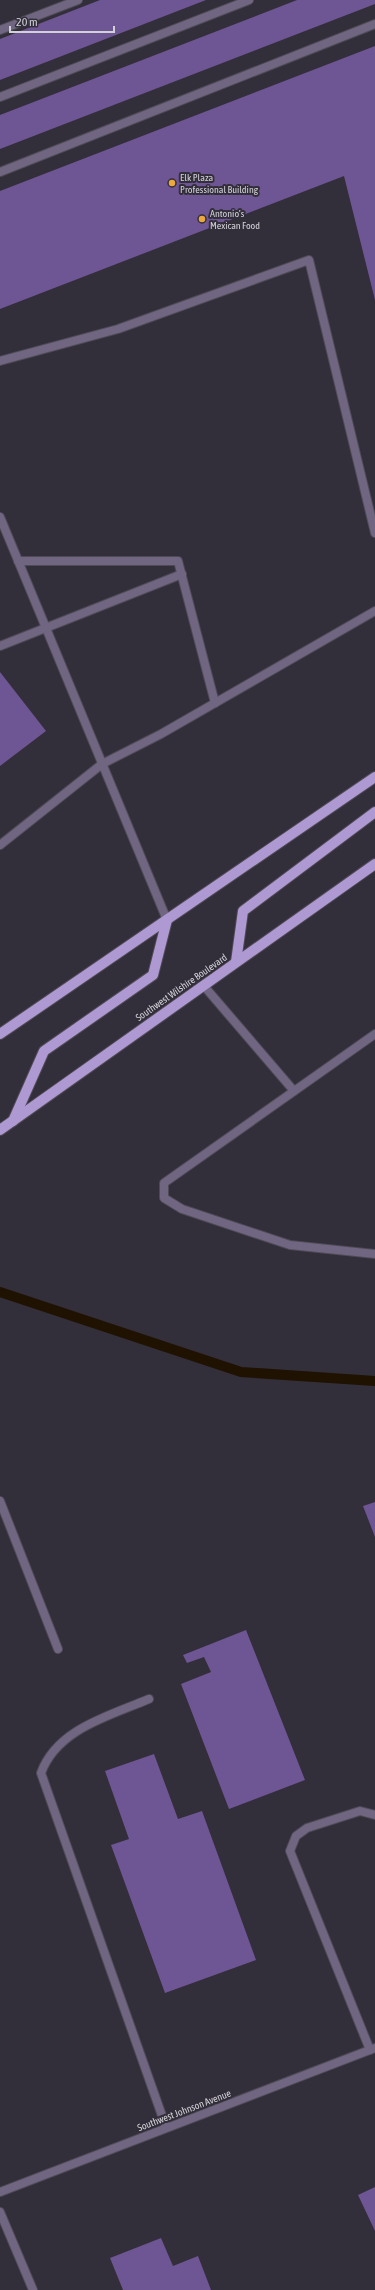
<svg xmlns="http://www.w3.org/2000/svg" width="375" height="2290" font-family="'Asap Condensed',sans-serif">
  <style>
    .lines { fill: none; stroke-linecap: round; stroke-linejoin: round }
    .stream { stroke: #1f1200; stroke-width: 10 }
    .building { fill: #6e5593 }
    .service-casing { stroke: #4f4b56; stroke-width: 10 }
    .minor-casing { stroke: #4f4b56; stroke-width: 10 }
    .tertiary-casing { stroke: #4f4b56; stroke-width: 10 }
    .primary-casing { stroke: #4f4b56; stroke-width: 12 }
    .service { stroke: #706682; stroke-width: 8 }
    .minor { stroke: #706682; stroke-width: 8 }
    .tertiary { stroke: #706682; stroke-width: 8 }
    .primary { stroke: #af99d3; stroke-width: 10 }
    .poi-dot { fill: #eda83b; stroke: #322e3a; stroke-width: 1.5 }
    .labels { text-anchor: middle; stroke-width: 4; stroke-linejoin: round; paint-order: stroke }
    .poi-label { font-size: 10px; fill: #d3d1d8; stroke: #322e3a; text-anchor: start }
    .street-label { font-size: 10px; fill: #d3d1d8; stroke: #322e3a }
  </style>
  <rect width="100%" height="100%" fill="#322e3a"/>
  <g class="lines">
    <polyline class="stream" points="0,1292 241,1372 375,1381"/>
  </g>
  <g class="building">
    <polygon points="100,0 206,0 0,80 0,39"/>
    <polygon points="297,0 375,0 375,4 0,149 0,115"/>
    <polygon points="375,46 375,300 344,176 0,309 0,191"/>
    <polygon points="0,672 46,731 0,766"/>
    <polygon points="375,1502 375,1537 363,1506"/>
    <polygon points="246,1630 305,1780 229,1809 181,1684 211,1672 204,1657 187,1663 183,1655"/>
    <polygon points="154,1754 178,1819 202,1811 256,1960 165,1993 111,1845 129,1839 105,1771"/>
    <polygon points="375,2187 375,2231 358,2195"/>
    <polygon points="161,2238 173,2266 198,2256 211,2290 123,2290 110,2258"/>
  </g>
  <g class="lines">
    <defs>
      <g id="service">
        <polyline points="0,30 78,0"/>
        <polyline points="0,97 249,0"/>
        <polyline points="0,172 375,24"/>
        <polyline points="0,361 118,329 309,260 375,533"/>
        <polyline points="0,517 167,920"/>
        <polyline points="18,561 178,561 215,703"/>
        <polyline points="0,646 182,574"/>
        <polyline points="0,845 102,764 161,734 375,611"/>
        <polyline points="204,986 294,1091"/>
        <polyline points="375,1034 164,1183 164,1198 182,1209 290,1245 375,1254"/>
        <polyline points="0,1501 58,1649"/>
        <path d="M149,1699c-40,17 -92,30 -108,74l125,354"/>
        <polyline points="370,2050 290,1851 296,1836 307,1828 360,1811 375,1815"/>
      </g>
      <polyline id="minor" points="0,2212 33,2290"/>
      <polyline id="tertiary" points="0,2192 375,2048"/>
      <g id="primary">
        <polyline points="236,962 243,911 375,812"/>
        <polyline points="0,1034 375,777"/>
        <polyline points="13,1121 44,1051 153,975 167,920"/>
        <polyline points="0,1130 375,864"/>
      </g>
    </defs>
    <use href="#service" class="service-casing"/>
    <use href="#minor" class="minor-casing"/>
    <use href="#tertiary" class="tertiary-casing"/>
    <use href="#primary" class="primary-casing"/>
    <use href="#service" class="service"/>
    <use href="#minor" class="minor"/>
    <use href="#tertiary" class="tertiary"/>
    <use href="#primary" class="primary"/>
  </g>
  <g class="poi-dot">
    <circle cx="172" cy="183" r="4"/>
    <circle cx="202" cy="219" r="4"/>
  </g>
  <g class="labels">
    <g class="poi-label">
      <text x="180" y="181">Elk Plaza<tspan x="180" dy="12">Professional Building</tspan></text>
      <text x="210" y="217">Antonio’s<tspan x="210" dy="12">Mexican Food</tspan></text>
    </g>
    <g class="street-label">
      <text transform="translate(181 987) rotate(-35)" y="4">Southwest Wilshire Boulevard</text>
      <text transform="translate(184 2110) rotate(-21)" y="4">Southwest Johnson Avenue</text>
    </g>
  </g>
  <path d="M10 26v6h104v-6" fill="none" stroke="#d3d1d8" stroke-width="2"/>
  <text x="16" y="26" font-size="12" fill="#d3d1d8" stroke="#322e3a" stroke-width="3" paint-order="stroke">20 m</text>
</svg>
